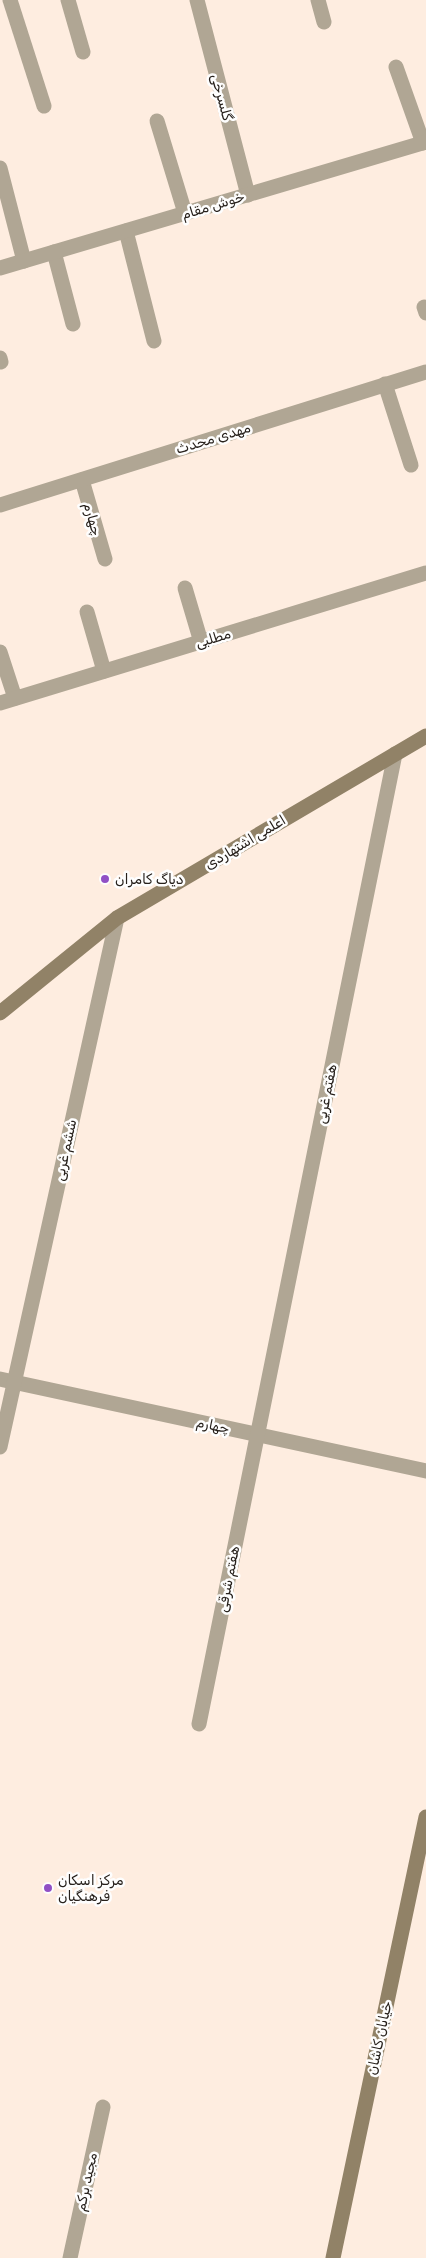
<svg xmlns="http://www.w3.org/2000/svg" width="426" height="2258" font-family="Rubik,'Noto Naskh Arabic',sans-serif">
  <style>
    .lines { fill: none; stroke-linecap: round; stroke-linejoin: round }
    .lane { stroke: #b0a694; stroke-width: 15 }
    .street { stroke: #b0a694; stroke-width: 15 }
    .secondary { stroke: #918267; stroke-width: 15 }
    .poi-dot { fill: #9150c5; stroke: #fefefe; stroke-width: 2 }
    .labels { text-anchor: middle; stroke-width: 5; stroke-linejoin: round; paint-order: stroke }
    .street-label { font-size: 14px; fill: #27211c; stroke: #fefefe }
    .poi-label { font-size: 14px; fill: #27211c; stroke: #fefefe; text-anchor: start }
  </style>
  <rect width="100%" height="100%" fill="#feede0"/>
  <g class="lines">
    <g class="lane">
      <polyline points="10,0 44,106"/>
      <polyline points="68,0 83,52"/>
      <polyline points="318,0 324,22"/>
      <polyline points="396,67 423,143"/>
      <polyline points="157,121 185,213"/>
      <polyline points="0,168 24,261"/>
      <polyline points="126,231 154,341"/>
      <polyline points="54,252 73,324"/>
      <polyline points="424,307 426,313"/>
      <polyline points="0,358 1,362"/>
      <polyline points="385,384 411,465"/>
      <polyline points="82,480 105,559"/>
      <polyline points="185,588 201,642"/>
      <polyline points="87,612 104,671"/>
    </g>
    <g class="street">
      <polyline points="197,0 248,195"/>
      <polyline points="0,268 426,142"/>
      <polyline points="0,505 426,372"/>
      <polyline points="0,652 15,698"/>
      <polyline points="0,703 426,573"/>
      <polyline points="0,1379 426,1471"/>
      <polyline points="0,1447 117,918"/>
      <polyline points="199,1724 395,754"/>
      <polyline points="70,2258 103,2107"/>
    </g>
    <g class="secondary">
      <polyline points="0,1013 117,918 426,736"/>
      <polyline points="333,2258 426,1817"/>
    </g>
  </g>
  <g class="poi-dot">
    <circle cx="105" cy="879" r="5"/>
    <circle cx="48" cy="1888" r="5"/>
  </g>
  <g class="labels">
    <g class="street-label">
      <text transform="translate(222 97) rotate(75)" y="5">گلسرخی</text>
      <text transform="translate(213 205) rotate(-17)" y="5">خوش مقام</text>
      <text transform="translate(213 438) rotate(-17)" y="5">مهدی محدث</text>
      <text transform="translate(93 519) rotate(74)" y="5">چهارم</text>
      <text transform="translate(213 638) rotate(-17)" y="5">مطلبی</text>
      <text transform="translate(245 842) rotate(-31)" y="5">اعلمی اشتهاردی</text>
      <text transform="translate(326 1094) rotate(-79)" y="5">هفتم غربی</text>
      <text transform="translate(65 1150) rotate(-78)" y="5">ششم غربی</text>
      <text transform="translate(213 1425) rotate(12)" y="5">چهارم</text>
      <text transform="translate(228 1579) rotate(-79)" y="5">هفتم شرقی</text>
      <text transform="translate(379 2038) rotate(-78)" y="5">خیابان کاشان</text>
      <text transform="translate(86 2182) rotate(-78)" y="5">مجید برکم</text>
    </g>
    <g class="poi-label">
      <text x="115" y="884">دیاگ کامران</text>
      <text x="58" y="1885">مرکز اسکان<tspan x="58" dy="16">فرهنگیان</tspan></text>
    </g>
  </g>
</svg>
